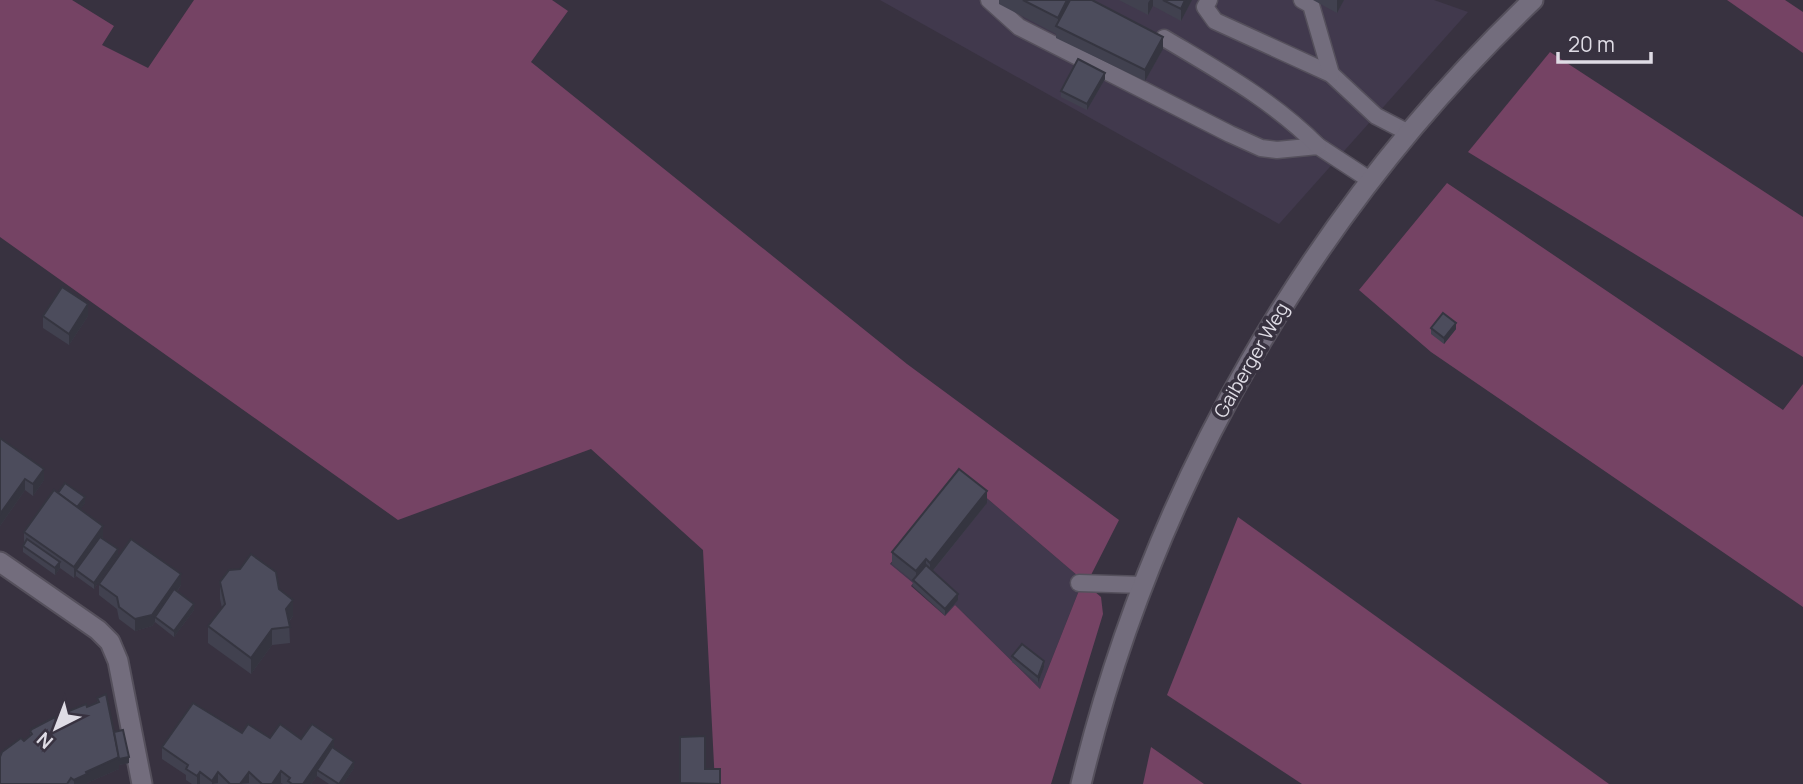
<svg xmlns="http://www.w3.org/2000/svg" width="1803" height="784" font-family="Manrope,sans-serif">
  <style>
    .built { fill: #41394d }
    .green { fill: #754364 }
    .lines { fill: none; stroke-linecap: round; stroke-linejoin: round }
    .service-casing { stroke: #55505c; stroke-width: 19 }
    .minor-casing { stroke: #55505c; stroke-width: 23 }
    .tertiary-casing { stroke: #55505c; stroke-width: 23 }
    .service { stroke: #736d7d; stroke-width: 16 }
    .minor { stroke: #736d7d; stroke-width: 19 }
    .tertiary { stroke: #736d7d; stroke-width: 19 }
    .wall { fill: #41414f }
    .shaded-wall { fill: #353540 }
    .building { fill: #4c4c5c; stroke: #353540; stroke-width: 2 }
    .labels { text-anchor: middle; stroke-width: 7; stroke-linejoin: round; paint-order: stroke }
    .street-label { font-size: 19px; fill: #dfdce5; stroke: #383240 }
  </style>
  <rect width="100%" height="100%" fill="#383240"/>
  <g class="built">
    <polygon points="880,0 1434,0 1468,12 1279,224"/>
    <polygon points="961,476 1078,576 1080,588 1040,689 955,605 945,616 890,565"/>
  </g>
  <g class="green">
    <polygon points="0,0 72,0 114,26 102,45 148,68 194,0 552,0 568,11 531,62 907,364 1119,520 1091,575 1078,576 961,476 890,564 913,583 911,586 945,616 955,605 1040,689 1080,588 1094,591 1101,597 1103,614 1051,784 715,784 703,550 591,449 398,520 0,237"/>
    <polygon points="1727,0 1785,0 1803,12 1803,53"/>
    <polygon points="1550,52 1803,217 1803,357 1468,152"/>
    <polygon points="1447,183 1783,410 1803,384 1803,607 1431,352 1359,290"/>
    <polygon points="1238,517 1609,784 1302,784 1167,695"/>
    <polygon points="1151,747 1204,784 1143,784"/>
  </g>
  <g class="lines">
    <defs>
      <g id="service">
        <polyline points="989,0 1019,27 1230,134 1261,148 1277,150 1318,146 1370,180"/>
        <polyline points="1209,0 1205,7 1215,21 1331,74 1376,116 1409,133"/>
        <polyline points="1302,0 1311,5 1331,74"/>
        <path d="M1164,38c55,33 108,62 154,108"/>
        <polyline points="1079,583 1143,585"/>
      </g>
      <polyline id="minor" points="0,562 98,630 110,642 118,661 142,784"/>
      <path id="tertiary" d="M1081,784c72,-298 230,-572 452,-784"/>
    </defs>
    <use href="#service" class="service-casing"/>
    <use href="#minor" class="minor-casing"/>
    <use href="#tertiary" class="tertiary-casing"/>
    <use href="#service" class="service"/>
    <use href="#minor" class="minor"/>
    <use href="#tertiary" class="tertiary"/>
  </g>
  <g class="wall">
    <polygon points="999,0 1092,0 1163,49 1145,81 1056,38 1056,34 999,4"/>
    <polygon points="1119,0 1192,0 1181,21 1153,6 1148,15"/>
    <polygon points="1313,0 1344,0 1337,13"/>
    <polygon points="1105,79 1087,110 1061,97 1061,91"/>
    <polygon points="43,316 88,316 69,345 43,328"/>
    <polygon points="1431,328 1456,329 1444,344 1431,334"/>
    <polygon points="0,438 44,480 33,496 25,490 0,526"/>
    <polygon points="58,493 85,503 80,509 103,537 103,539 118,555 94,589 76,576 74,578 60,568 55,575 23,552 23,546 24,543 24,532"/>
    <polygon points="987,503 933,571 958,600 945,615 913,586 913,581 892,564 892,552"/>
    <polygon points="220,582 279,589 293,616 289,622 290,643 272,645 251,674 208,643 208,626 222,608 220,599"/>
    <polygon points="99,584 181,585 177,592 194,610 174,637 155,622 152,626 135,631 119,619 117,609 99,595"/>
    <polygon points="1012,656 1044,667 1038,683 1012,662"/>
    <polygon points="97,698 129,763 119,765 119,769 87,783 87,784 0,784 24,741 30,736 30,731 64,718 64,713 87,707 97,702"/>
    <polygon points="242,733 270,738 301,739 334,749 354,768 343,784 329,784 317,776 311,784 283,784 281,783 280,784 192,784 186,780 186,775 162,759 162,747"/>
  </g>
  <g class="shaded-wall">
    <polygon points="1067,0 1076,0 1058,27 1058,18"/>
    <polygon points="1150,0 1153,0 1153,6 1148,15 1148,3"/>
    <polygon points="1185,0 1192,0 1181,21 1181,9"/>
    <polygon points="1337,0 1344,0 1337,13"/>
    <polygon points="1163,37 1163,49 1145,81 1145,70"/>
    <polygon points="1105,73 1105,79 1087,110 1087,104"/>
    <polygon points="88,304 88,316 69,345 69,334"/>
    <polygon points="1456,323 1456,329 1444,344 1444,338"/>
    <polygon points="44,469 44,480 33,496 33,484"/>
    <polygon points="25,479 25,490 0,526 0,514"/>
    <polygon points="987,491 987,503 930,574 930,563"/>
    <polygon points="85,497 85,503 75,517 75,511"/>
    <polygon points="103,526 103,537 79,572 76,570 76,576 74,578 74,567"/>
    <polygon points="118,549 118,555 94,589 94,583"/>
    <polygon points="926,559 926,571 916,583 916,571"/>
    <polygon points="60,562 60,568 55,575 55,568"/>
    <polygon points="181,574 181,585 158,619 155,617 155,622 152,626 135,631 135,619"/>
    <polygon points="958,594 958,600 945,615 945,609"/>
    <polygon points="293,600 293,616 286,625 286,609"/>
    <polygon points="194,604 194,610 174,637 174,631"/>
    <polygon points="272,629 272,645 251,674 251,658"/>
    <polygon points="1044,661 1044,667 1038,683 1038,677"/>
    <polygon points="334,739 334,751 317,770 317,776 311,784 303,784"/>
    <polygon points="119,757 129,757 129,763 119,765 119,769 87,783 87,784 74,784 74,780 86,772"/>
    <polygon points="354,762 354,768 343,784 339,784"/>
    <polygon points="281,771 281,783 280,784 272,784"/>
    <polygon points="200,772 200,784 197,784 197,776"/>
    <polygon points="218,772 218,783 212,784 212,781"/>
    <polygon points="249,772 249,783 240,784"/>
  </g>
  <g class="building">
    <polygon points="1023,0 1067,0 1058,18"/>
    <polygon points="1070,0 1092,0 1163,37 1145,70 1056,26"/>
    <polygon points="1163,0 1185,0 1181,9"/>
    <polygon points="1078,59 1105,73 1087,104 1061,91"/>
    <polygon points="62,287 88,304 69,334 43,316"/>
    <polygon points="1443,313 1456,323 1444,338 1431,328"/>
    <polygon points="0,438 44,469 33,484 25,479 0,514"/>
    <polygon points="959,469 987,491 930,563 926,559 916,571 892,552"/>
    <polygon points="65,483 85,497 77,507 58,493"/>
    <polygon points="54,490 103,526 74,567 24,532"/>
    <polygon points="100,537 118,549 94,583 76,570"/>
    <polygon points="27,539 60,562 55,568 23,546"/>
    <polygon points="131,539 181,574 152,615 135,619 119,607 117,597 99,584"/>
    <polygon points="251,554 276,572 279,589 293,600 286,609 290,627 272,629 251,658 208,626 225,604 220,582 229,570 240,569"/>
    <polygon points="926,565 958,594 945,609 913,580"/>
    <polygon points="174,589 194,604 174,631 155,617"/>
    <polygon points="1022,644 1044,661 1038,677 1012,656"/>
    <polygon points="106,694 119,757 86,772 87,774 74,780 71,778 67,784 0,784 0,757 2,752 21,738 24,741 32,734 30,731 32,729 55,717 56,721 66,717 64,713 86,704 87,707 99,702 97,698"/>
    <polygon points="193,703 242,733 248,724 270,738 280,724 301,739 312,724 334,739 303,784 292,784 288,781 290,778 281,771 272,784 262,784 249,772 240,784 230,784 218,772 212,781 200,772 197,776 186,769 188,765 162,747"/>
    <polygon points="123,730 129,757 119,759 114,732"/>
    <polygon points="705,736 705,769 720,769 720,784 680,783 680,737"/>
    <polygon points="332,747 354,762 339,784 317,770"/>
  </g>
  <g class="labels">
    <g class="street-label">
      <text transform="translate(1251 360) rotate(-60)" y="7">Gaiberger Weg</text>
    </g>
  </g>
  <g transform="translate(56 728) rotate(222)" stroke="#383240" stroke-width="5" paint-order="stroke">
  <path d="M0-5L12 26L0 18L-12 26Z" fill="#dfdce5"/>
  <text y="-10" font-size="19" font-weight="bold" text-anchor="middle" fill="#dfdce5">N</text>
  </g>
  <path d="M1558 52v10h93v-10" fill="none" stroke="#dfdce5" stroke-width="3.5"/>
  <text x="1568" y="52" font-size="21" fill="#dfdce5" stroke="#383240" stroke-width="5" paint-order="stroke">20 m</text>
</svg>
